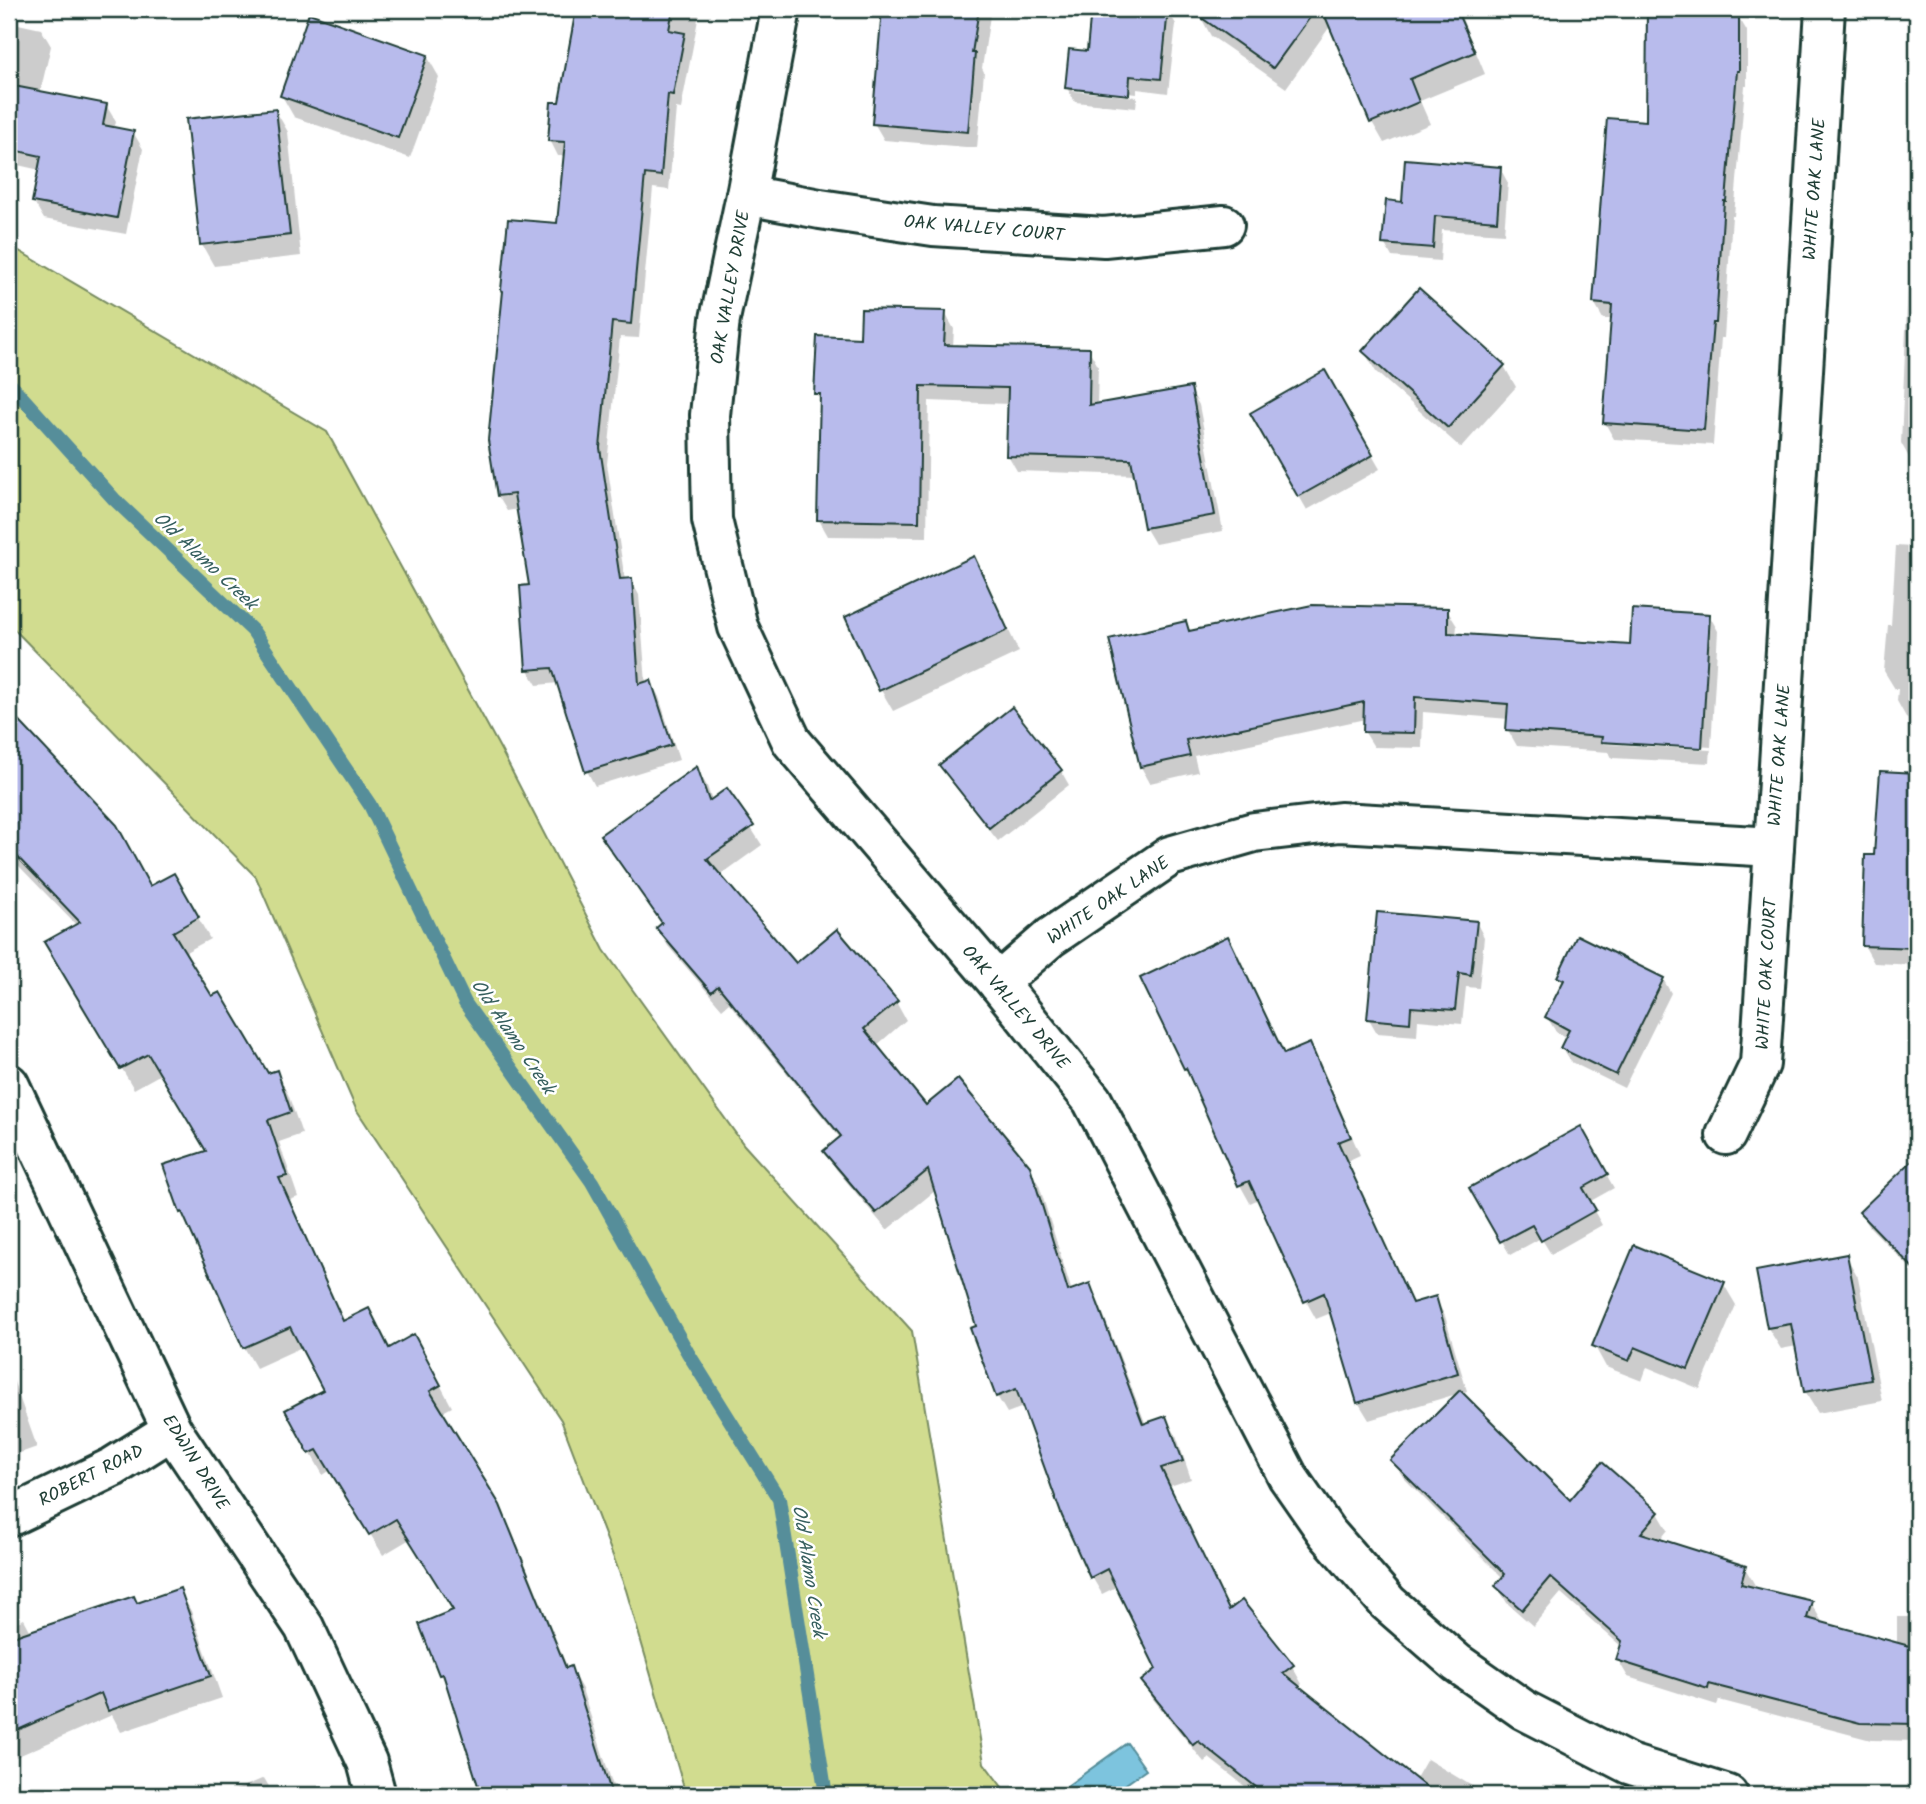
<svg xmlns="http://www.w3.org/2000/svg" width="1926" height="1804" font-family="Kalam,sans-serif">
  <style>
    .green { fill: #d1dc8f; stroke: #788c62; stroke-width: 2 }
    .water { fill: #7dc4de; stroke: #578e9a; stroke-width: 2 }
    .shadow { fill: #0003; fill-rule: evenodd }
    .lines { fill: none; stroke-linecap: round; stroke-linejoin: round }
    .stream { stroke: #578e9a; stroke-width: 14 }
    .building { fill: #b8bbec; stroke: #1f3d34; stroke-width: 2 }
    .minor-casing { stroke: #1f3d34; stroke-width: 44 }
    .minor { stroke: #fff; stroke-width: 38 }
    .labels { text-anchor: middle; stroke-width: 5; stroke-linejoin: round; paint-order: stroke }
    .street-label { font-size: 18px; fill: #1f3d34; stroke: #fff }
    .water-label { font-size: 19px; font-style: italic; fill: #365f5e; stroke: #fff }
  </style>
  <rect width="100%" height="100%" fill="#fff"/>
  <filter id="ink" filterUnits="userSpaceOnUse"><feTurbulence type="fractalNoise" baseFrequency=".0143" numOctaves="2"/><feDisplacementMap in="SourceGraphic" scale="14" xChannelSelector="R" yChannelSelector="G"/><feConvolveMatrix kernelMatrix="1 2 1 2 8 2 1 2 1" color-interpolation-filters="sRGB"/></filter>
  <g filter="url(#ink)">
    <polygon class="green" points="9,245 327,432 501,750 604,950 744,1145 912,1331 984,1763 1008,1795 686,1795 626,1590 561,1420 356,1109 256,877 9,624"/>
    <polygon class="water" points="1127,1743 1146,1770 1110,1795 1074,1795 1067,1786"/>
    <g class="shadow">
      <polygon points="578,9 700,9 681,109 676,108 669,190 653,188 639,338 620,337 607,464 625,580 631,580 639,595 646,683 651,682 659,697 679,760 595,786 587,771 559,683 537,685 528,670 531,587 518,509 507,511 498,496 490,440 559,225 565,156 558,156 550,140 560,104"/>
      <polygon points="888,9 991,9 982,68 984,72 977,148 884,140 874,123"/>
      <polygon points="1093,9 1167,10 1176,24 1168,93 1137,89 1137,94 1073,87 1073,91 1137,97 1136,108 1075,102 1067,88 1088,52"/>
      <polygon points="1203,9 1376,9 1381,12 1389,9 1458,9 1485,74 1420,101 1430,124 1384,143 1372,122 1331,25 1286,88 1211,36 1199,14"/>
      <polygon points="1649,9 1716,9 1716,15 1738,16 1747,31 1747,86 1745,86 1734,216 1732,216 1724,338 1721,338 1713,445 1614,439 1605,423 1613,319 1603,319 1594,303 1647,123"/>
      <polygon points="9,22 41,29 51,46 40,93 106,105 116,122 114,129 133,132 143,149 126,234 44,219 34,202 40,170 9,163"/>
      <polygon points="427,56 439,77 410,158 294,117 282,96"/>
      <polygon points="276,111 288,132 301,256 214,266 202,245"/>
      <polygon points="1916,134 1917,134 1917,196 1911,186"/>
      <polygon points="1500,168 1508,183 1504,234 1442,230 1440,261 1392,257 1384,243 1404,204"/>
      <polygon points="1909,261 1917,261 1917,461 1911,461 1901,443"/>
      <polygon points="945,313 954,329 953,347 1089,350 1098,366 1097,406 1190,389 1199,405 1223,531 1155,544 1145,527 1136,475 1017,471 1008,455 1009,404 929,401 927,537 828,536 819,520 821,402 816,393 862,340"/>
      <polygon points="1364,351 1504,366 1516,387 1461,448 1376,372"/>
      <polygon points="1324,372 1380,469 1307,510 1252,413"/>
      <polygon points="1917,469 1917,720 1907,719 1897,701 1898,689 1895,689 1884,671 1888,625 1891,625 1896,546 1912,547"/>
      <polygon points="973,559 985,580 1019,652 893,711 881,690 847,618"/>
      <path d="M1447,610l10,16 -1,9 176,12 77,-32 9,16 -8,132 -98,-5 -3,-6 -92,-6 -9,-16 1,-11 -86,-7 -1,36 -48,-1 -10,-16 1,-12 -171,37 4,16 -48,11 -9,-16 -30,-126 75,-18 5,10zM1603,740l108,7v3l-108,-6z"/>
      <polygon points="9,706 18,723 150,888 186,896 210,939 184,953 212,999 267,1076 276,1073 288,1094 302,1134 279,1142 298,1197 290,1200 344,1322 390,1350 426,1358 452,1407 441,1413 511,1529 568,1669 570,1668 582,1689 613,1786 618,1785 624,1795 489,1795 487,1784 449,1689 441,1674 455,1611 410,1539 383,1555 331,1470 323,1475 311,1454 288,1410 325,1391 302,1347 256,1368 244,1347 193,1233 181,1212 208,1152 161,1074 134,1089 47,943 77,926 18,865 9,873"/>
      <polygon points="941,765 1061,771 1069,785 998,841 949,779"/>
      <polygon points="697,769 707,786 712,801 727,791 762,845 719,876 796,966 837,932 896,1002 906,1020 876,1046 926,1108 1028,1167 1039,1185 1072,1292 1089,1285 1099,1303 1146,1425 1165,1418 1176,1435 1191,1479 1170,1486 1230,1612 1292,1666 1302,1684 1298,1687 1415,1780 1427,1759 1487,1795 1256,1795 1209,1758 1204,1762 1153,1699 1143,1681 1158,1670 1118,1586 1102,1594 1092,1577 1023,1407 1007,1413 997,1396 936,1190 887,1230 836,1169 826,1151 841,1139 729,1003 722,1009 668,946 658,929 663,924"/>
      <polygon points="1881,772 1917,774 1917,965 1874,963 1864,945 1876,857"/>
      <polygon points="1476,922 1484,937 1479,988 1466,987 1462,1024 1418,1020 1417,1036 1377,1033 1369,1019"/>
      <polygon points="1227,938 1238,956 1285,1056 1310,1045 1320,1063 1360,1155 1347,1161 1413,1305 1435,1298 1445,1316 1467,1391 1460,1393 1570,1502 1602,1465 1658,1513 1668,1530 1659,1541 1745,1568 1755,1585 1754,1589 1811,1603 1821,1620 1820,1623 1897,1644 1897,1617 1917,1617 1917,1741 1871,1740 1719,1700 1717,1705 1628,1677 1618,1660 1622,1647 1561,1593 1533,1626 1507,1603 1497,1586 1503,1578 1403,1477 1393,1460 1460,1393 1369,1420 1358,1402 1331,1313 1316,1319 1306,1301 1259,1199 1250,1203 1240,1185 1196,1086 1185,1068"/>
      <polygon points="1559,977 1663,979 1671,993 1624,1088 1571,1062 1562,1048 1567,1038 1556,1032 1547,1017 1564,984"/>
      <polygon points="1580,1128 1614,1188 1589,1202 1602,1225 1551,1254 1541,1238 1510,1255 1472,1189"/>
      <polygon points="1917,1159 1917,1275 1869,1226 1861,1212"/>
      <polygon points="1846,1256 1858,1277 1882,1401 1818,1413 1805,1392 1797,1346 1781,1349 1768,1328 1758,1273"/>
      <polygon points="1723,1283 1736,1305 1700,1389 1647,1367 1642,1381 1606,1367 1594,1345"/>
      <polygon points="9,1368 37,1447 9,1457"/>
      <polygon points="179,1590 191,1611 222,1698 121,1732 112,1715 9,1760 9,1626 24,1619 31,1632 138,1605"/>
      <polygon points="264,1778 274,1795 224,1795"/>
    </g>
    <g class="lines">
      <polyline class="stream" points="9,383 114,499 253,631 370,805 465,1003 592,1182 688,1353 779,1499 826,1795"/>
    </g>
    <g class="building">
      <polygon points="576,9 673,9 669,30 685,33 673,95 668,94 661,176 645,174 631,324 612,322 600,448 620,579 632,578 639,684 651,680 672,745 585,772 552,668 526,670 520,586 529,585 514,494 497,496 488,440 503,291 501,290 508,219 557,223 565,142 548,141 551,102 559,102"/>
      <polygon points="882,9 979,9 972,53 975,53 968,132 872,124"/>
      <polygon points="1091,9 1168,9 1161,79 1130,76 1129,95 1065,88 1069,49 1087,51"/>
      <polygon points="1189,9 1316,9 1273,68"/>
      <polygon points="1322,9 1456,9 1475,52 1410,79 1419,102 1370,123"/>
      <polygon points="1647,9 1708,9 1707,13 1739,14 1739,71 1737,71 1726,201 1724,201 1716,323 1713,323 1704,430 1603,423 1612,305 1593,303 1607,118 1646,121"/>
      <polygon points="309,13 428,55 398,138 280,96"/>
      <polygon points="9,85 107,104 103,125 134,131 117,218 32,202 41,156 9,149"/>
      <polygon points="276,109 290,235 200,245 186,119"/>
      <polygon points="1405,159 1501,167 1497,221 1435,216 1433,248 1382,244 1386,200 1402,202"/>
      <polygon points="1419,288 1505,365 1448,428 1362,351"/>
      <polygon points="861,309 946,311 944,345 1090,348 1089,405 1191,387 1215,515 1144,528 1131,459 1006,456 1008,388 921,386 919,522 817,520 820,394 814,394 817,336 860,338"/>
      <polygon points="1325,370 1373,455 1298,497 1250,413"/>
      <polygon points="974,556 1008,630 879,691 845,617"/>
      <polygon points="1312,605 1448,608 1448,633 1630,645 1632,609 1710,614 1702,748 1601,742 1602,737 1506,730 1508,704 1415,697 1414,733 1363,732 1364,702 1186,740 1190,756 1140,767 1109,639 1186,621 1189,631"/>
      <polygon points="1012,707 1062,770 989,828 939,765"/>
      <polygon points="9,710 117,825 150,886 174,873 199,917 173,932 212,996 220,992 268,1073 277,1070 291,1112 268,1120 287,1176 279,1178 343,1321 369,1308 389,1348 414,1334 441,1385 430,1391 500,1505 566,1668 571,1666 612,1795 481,1795 443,1674 439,1675 419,1624 453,1610 396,1519 369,1535 317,1450 309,1454 285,1410 323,1390 290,1327 243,1348 182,1212 180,1213 163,1165 206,1151 148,1054 120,1069 44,942 80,922 9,848"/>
      <polygon points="697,766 709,801 727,788 754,826 707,859 796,963 837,929 898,1001 864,1029 926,1105 958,1079 1030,1166 1068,1291 1090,1283 1143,1424 1166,1416 1183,1461 1161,1468 1229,1610 1242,1600 1294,1665 1283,1673 1436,1795 1266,1795 1198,1741 1193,1745 1141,1681 1156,1669 1107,1569 1090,1578 1062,1516 1016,1389 996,1397 970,1328 976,1326 928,1170 876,1213 823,1151 841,1136 718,986 711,992 656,928 662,923 600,835"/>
      <polygon points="1880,771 1917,773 1917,948 1862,946 1865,855 1874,855"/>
      <polygon points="1377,912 1477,921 1471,975 1459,973 1455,1010 1411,1007 1410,1023 1367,1019"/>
      <polygon points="1577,935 1664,978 1616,1075 1560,1048 1569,1030 1545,1017 1564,980 1557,977"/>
      <polygon points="1228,936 1284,1054 1310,1043 1351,1137 1338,1142 1412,1303 1436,1296 1458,1373 1357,1403 1324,1293 1304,1302 1249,1181 1238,1186 1186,1068 1184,1069 1140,978"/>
      <polygon points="1581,1126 1608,1174 1583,1188 1596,1210 1541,1241 1532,1225 1500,1242 1469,1188"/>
      <polygon points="1917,1156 1917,1272 1859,1212"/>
      <polygon points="1634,1245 1725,1282 1688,1369 1635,1347 1629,1361 1592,1346"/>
      <polygon points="1847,1254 1871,1380 1804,1392 1791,1324 1767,1328 1756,1271"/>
      <polygon points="1460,1390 1570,1500 1602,1462 1659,1512 1641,1533 1746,1566 1741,1584 1812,1601 1807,1618 1917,1648 1917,1724 1860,1723 1709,1684 1708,1689 1616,1660 1622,1641 1550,1577 1522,1610 1495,1586 1505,1574 1390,1460"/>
      <polygon points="180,1588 211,1676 108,1711 101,1693 9,1734 9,1638 134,1596 137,1603"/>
    </g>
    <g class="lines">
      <defs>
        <g id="minor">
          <polyline points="781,9 746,195 720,319 710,415 712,520 738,627 792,742 998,983 1092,1100 1288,1477 1327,1533 1388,1603 1457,1663 1524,1710 1629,1764 1728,1795"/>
          <polyline points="746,195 820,209 933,226 1104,237 1224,225"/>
          <polyline points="998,983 1051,937 1170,856 1254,832 1340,822 1774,847 1825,9"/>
          <polyline points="9,1084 172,1430 304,1627 367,1762 376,1795"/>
          <polyline points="1726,1135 1760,1064 1774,847"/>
          <polyline points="9,1517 113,1467 172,1430"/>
        </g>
      </defs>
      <use href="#minor" class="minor-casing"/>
      <use href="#minor" class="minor"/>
    </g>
  </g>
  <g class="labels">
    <g class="street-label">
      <text transform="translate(1814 189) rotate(-86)" y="6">WHITE OAK LANE</text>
      <text transform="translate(984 228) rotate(5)" y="6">OAK VALLEY COURT</text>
      <text transform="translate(730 287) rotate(-80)" y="6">OAK VALLEY DRIVE</text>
      <text transform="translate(1779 755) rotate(-86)" y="6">WHITE OAK LANE</text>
      <text transform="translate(1108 900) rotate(-34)" y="6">WHITE OAK LANE</text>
      <text transform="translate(1766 974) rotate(-87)" y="6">WHITE OAK COURT</text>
      <text transform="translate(1016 1007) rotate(50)" y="6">OAK VALLEY DRIVE</text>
      <text transform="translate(196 1462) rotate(58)" y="6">EDWIN DRIVE</text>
      <text transform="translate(91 1475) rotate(-27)" y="6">ROBERT ROAD</text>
    </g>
    <g class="water-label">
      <text transform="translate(206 560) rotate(43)" y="7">Old Alamo Creek</text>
      <text transform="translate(514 1036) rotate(56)" y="7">Old Alamo Creek</text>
      <text transform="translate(810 1571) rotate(81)" y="7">Old Alamo Creek</text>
    </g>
  </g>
  <rect width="1926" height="1804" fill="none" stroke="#fff" stroke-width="35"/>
  <rect x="18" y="18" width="1891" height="1769" fill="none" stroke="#1f3d34" stroke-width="2.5" filter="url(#ink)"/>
</svg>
